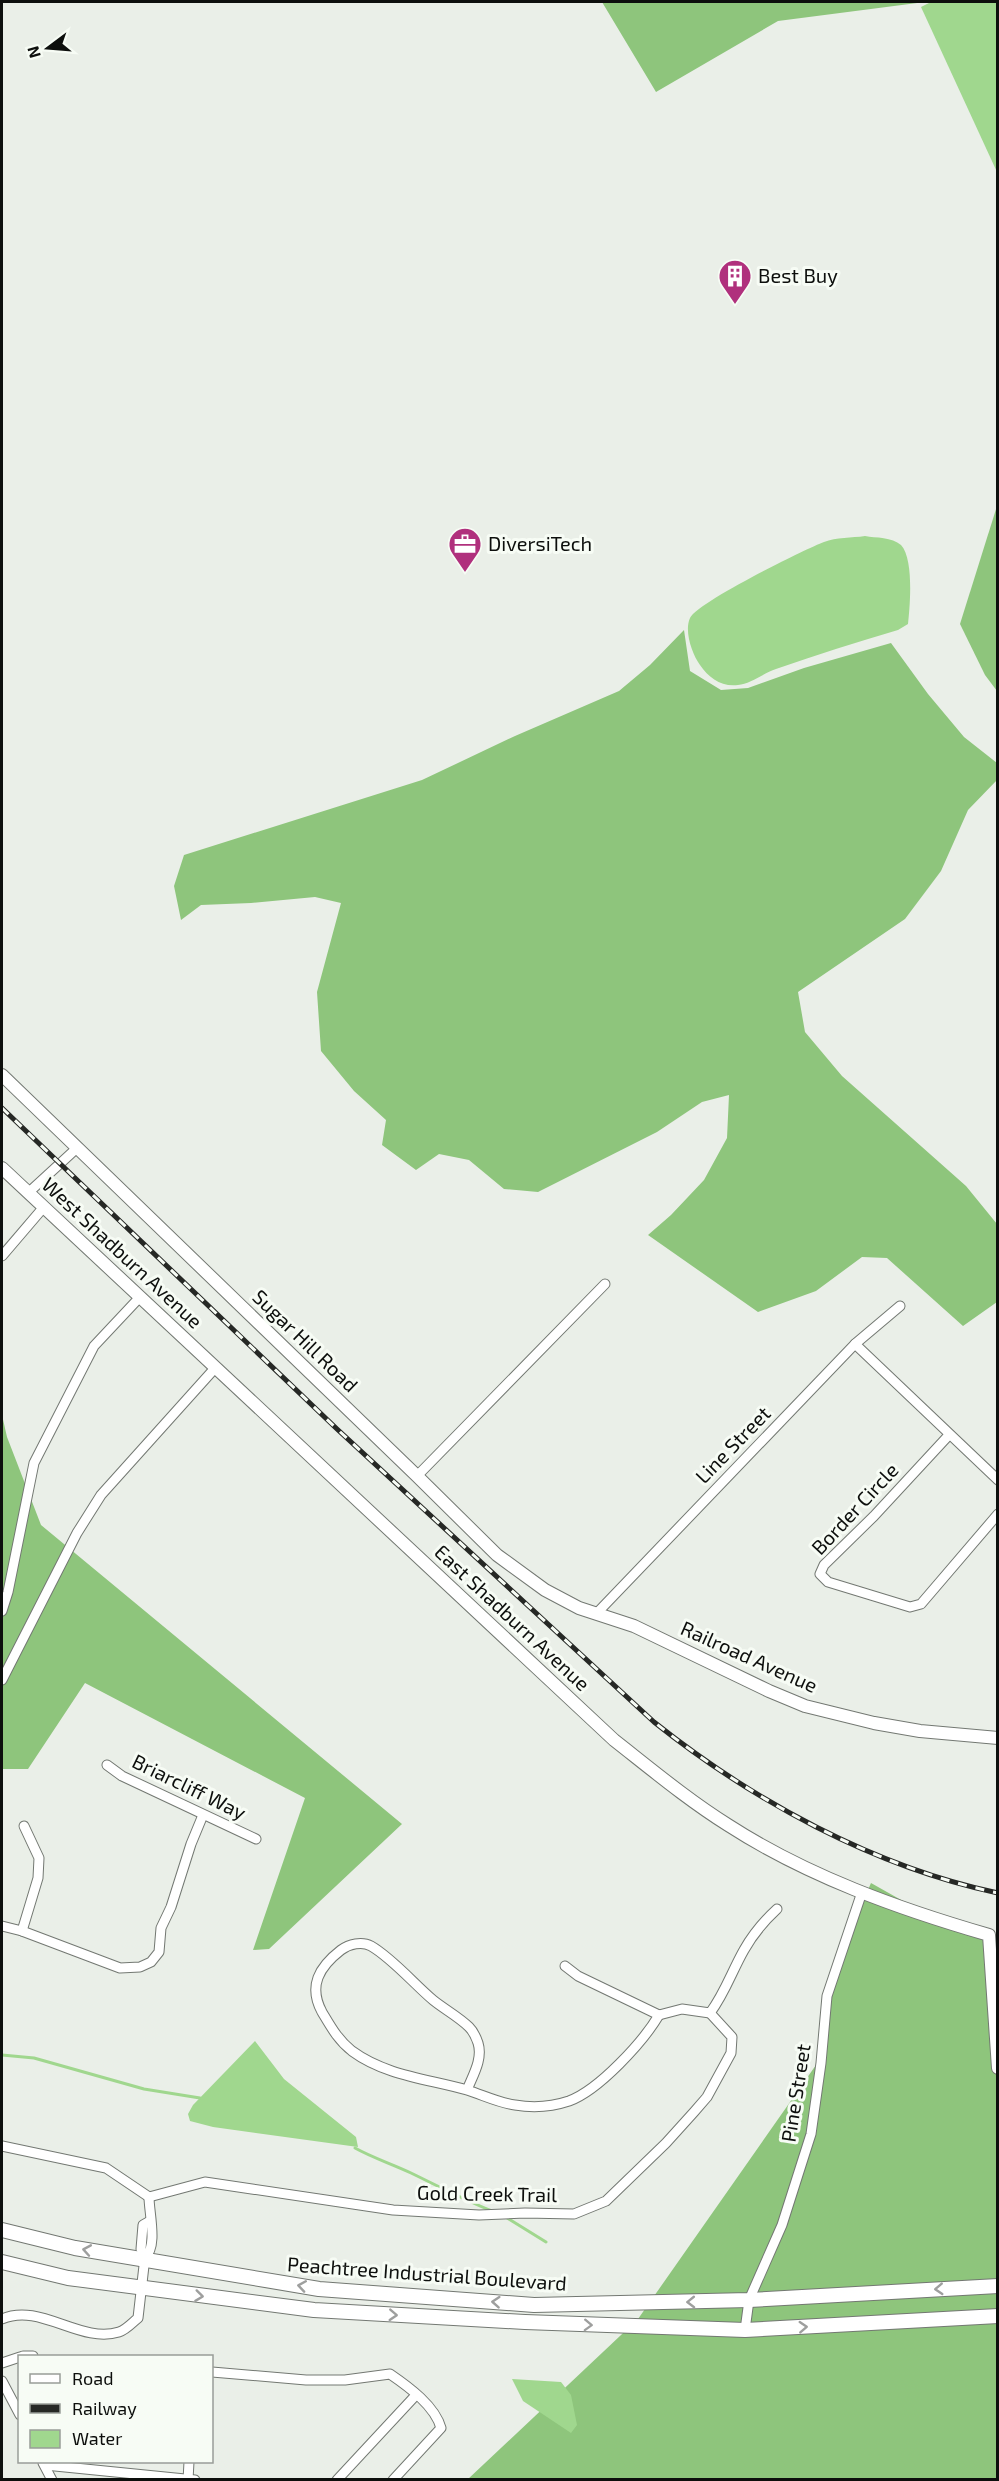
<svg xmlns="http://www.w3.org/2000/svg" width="999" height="2481" font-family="'Exo 2',sans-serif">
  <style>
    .forest { fill: #8ec57c }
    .water { fill: #a0d78e }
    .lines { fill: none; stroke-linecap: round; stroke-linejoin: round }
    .stream { stroke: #a0d78e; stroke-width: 3 }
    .street-casing { stroke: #737872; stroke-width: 11 }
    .secondary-casing { stroke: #737872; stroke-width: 14 }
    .primary-casing { stroke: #737872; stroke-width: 16 }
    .street { stroke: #fff; stroke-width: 9 }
    .secondary { stroke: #fff; stroke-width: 12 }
    .primary { stroke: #fff; stroke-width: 14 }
    .rail-casing { stroke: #262825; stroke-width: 5 }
    .rail { stroke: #f7fcf5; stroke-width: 3; stroke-dasharray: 9; stroke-linecap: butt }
    .oneway { stroke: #9e9f9e }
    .labels { text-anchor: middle; stroke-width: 6; stroke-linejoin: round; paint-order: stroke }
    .poi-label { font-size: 20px; fill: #0d0f0d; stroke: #f7fcf5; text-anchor: start }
    .street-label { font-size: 20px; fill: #0d0f0d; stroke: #f7fcf5 }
  </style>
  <rect width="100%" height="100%" fill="#eaefe8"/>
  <g class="forest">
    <polygon points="602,2 925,2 778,21 656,92"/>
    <polygon points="997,506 997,691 985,675 960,624"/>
    <polygon points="684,630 690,671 721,690 748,688 804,668 891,643 928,694 964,737 997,763 997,780 968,810 941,871 905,919 798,992 805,1032 842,1076 966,1186 997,1224 997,1302 963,1326 887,1258 862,1257 816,1291 758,1312 648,1235 671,1215 704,1180 727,1138 729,1095 702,1102 657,1132 538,1192 504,1189 469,1160 439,1154 416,1170 382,1145 386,1120 354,1091 321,1051 317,992 341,903 315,897 251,903 201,905 181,920 174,886 184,855 422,780 515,736 619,691 650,665"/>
    <polygon points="2,1415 7,1437 41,1525 402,1824 269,1949 253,1950 305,1798 85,1683 28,1769 2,1769"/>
    <polygon points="871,1883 926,1914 986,1936 998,2079 997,2479 467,2480 638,2319 816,2065 834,1966"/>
  </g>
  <g class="water">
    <polygon points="931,2 997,2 997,172 921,7"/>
    <path d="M865,536c11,2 27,1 36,9 13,14 9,61 7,79l-10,6c-41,12 -82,25 -122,39 -12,4 -26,15 -38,16 -17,2 -29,-7 -38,-20 -8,-11 -16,-34 -10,-47 8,-16 113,-68 134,-76 12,-5 28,-4 41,-6z"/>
    <polygon points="255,2041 284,2079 356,2137 358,2147 213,2127 190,2121 188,2114 193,2105"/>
    <polygon points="512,2379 561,2382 571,2395 577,2425 571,2433 523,2401"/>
  </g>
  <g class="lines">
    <g class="stream">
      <polyline points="2,2055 34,2058 144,2089 200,2098"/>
      <path d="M355,2148c18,10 37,16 56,25 27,13 53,27 81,38"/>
      <polyline points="504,2216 546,2242"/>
    </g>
    <defs>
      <g id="street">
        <polyline points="28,1193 77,1148"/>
        <polyline points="2,1256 43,1208"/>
        <polyline points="855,1344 998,1480"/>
        <polyline points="949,1435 874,1516 824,1565 820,1574 828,1582 910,1607 921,1604 998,1514"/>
        <polyline points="417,1476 605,1284"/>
        <polyline points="2,1611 8,1592 34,1463 94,1346 140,1297"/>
        <polyline points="596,1614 855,1344 900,1306"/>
        <polyline points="2,1680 77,1533 101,1495 216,1367"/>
        <polyline points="107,1765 122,1776 256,1839"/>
        <polyline points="2,1926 22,1931 120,1968 140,1967 151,1962 159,1952 161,1928 171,1907 191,1844 203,1815"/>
        <polyline points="22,1931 38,1878 39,1858 24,1826"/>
        <polyline points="565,1966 578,1976 659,2015"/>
        <path d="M659,2015l23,-6 28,4c15,-20 22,-42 34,-63 9,-16 20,-29 33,-41"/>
        <path d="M467,2090c6,-15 16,-31 11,-47 -2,-6 -5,-12 -9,-16 -10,-10 -25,-18 -36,-27 -19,-16 -41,-42 -62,-54 -9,-5 -22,-2 -30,4 -22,17 -33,36 -19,62 9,15 16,28 30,39 34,25 77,28 115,39 16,5 32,13 48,15 18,3 36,2 54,-4 30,-11 74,-59 90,-86"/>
        <polyline points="2,2146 106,2168 149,2197"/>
        <polyline points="149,2197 205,2182 393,2210 479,2215 525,2213 574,2214 606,2201 666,2143 694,2112 707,2097 731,2053 732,2037 710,2013"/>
        <polyline points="145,2257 141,2249 143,2225 150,2221"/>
        <path d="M2,2319c38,-17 78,25 117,13 7,-2 13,-9 19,-14l7,-61c13,-10 4,-44 4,-60"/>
        <polyline points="745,2330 749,2300 782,2225 811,2134 821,2063 827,1996 862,1892"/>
        <polyline points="23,2356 33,2356"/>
        <polyline points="2,2363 20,2357"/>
        <path d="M212,2372l94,8h39l45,-6c19,13 45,32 51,54l-48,52"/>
        <polyline points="2,2381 20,2415"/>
        <polyline points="43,2463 52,2480"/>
        <polyline points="45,2465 195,2480"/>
        <polyline points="188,2480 189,2462"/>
        <polyline points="337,2480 416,2395"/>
      </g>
      <g id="secondary">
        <polyline points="2,1075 417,1476 497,1555 545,1590 579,1608 634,1626 769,1691 805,1706 874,1723 920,1731 998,1738"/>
        <path d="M2,1168l612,572c37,29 74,60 114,85 79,51 171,84 261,110l9,133"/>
      </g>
      <g id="primary">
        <polyline points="2,2230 75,2248 319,2289 534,2305 749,2300 998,2286"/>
        <polyline points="2,2262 68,2278 314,2310 525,2322 745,2330 998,2316"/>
      </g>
    </defs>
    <use href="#street" class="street-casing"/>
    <use href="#secondary" class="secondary-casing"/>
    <use href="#primary" class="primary-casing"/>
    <use href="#street" class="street"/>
    <use href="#secondary" class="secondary"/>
    <use href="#primary" class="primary"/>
    <defs>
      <path id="rail" d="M2,1108l335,321 317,293c98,78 220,145 344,171"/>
    </defs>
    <use href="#rail" class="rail-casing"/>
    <use href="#rail" class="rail"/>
  </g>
  <defs><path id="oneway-chevron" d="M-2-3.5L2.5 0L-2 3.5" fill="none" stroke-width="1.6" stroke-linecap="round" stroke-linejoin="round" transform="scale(1.5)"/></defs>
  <g class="oneway">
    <use href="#oneway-chevron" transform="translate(87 2250) rotate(-170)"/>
    <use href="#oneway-chevron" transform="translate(302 2286) rotate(-171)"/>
    <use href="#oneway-chevron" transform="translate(939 2289) rotate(177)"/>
    <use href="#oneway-chevron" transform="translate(199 2296) rotate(7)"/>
    <use href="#oneway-chevron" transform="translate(496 2302) rotate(-176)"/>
    <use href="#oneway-chevron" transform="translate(691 2302) rotate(179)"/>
    <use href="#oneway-chevron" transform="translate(393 2315) rotate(3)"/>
    <use href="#oneway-chevron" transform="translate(588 2325) rotate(2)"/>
    <use href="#oneway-chevron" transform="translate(803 2327) rotate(-3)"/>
  </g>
  <defs>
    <symbol id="building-pin" viewBox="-11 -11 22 30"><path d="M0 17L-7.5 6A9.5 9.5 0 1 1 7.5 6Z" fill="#b0307d" stroke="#f7fcf5"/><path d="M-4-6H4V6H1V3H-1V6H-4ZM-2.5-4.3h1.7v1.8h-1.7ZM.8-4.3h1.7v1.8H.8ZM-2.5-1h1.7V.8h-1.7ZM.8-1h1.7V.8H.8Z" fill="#fff"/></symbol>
    <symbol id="office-pin" viewBox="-11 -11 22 30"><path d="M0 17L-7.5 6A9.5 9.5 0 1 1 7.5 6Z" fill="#b0307d" stroke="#f7fcf5"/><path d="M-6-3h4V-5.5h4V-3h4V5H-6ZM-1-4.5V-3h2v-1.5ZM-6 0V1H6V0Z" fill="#fff"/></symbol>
  </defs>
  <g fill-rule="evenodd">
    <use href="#building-pin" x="716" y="257" width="38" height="52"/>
    <use href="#office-pin" x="446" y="525" width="38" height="52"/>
  </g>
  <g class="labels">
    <g class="poi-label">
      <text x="758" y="283">Best Buy</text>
      <text x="488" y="551">DiversiTech</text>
    </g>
    <g class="street-label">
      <text transform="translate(122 1253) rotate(43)" y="7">West Shadburn Avenue</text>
      <text transform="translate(305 1341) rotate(44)" y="7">Sugar Hill Road</text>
      <text transform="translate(733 1445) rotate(-46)" y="7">Line Street</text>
      <text transform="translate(855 1509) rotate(-47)" y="7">Border Circle</text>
      <text transform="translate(512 1618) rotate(43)" y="7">East Shadburn Avenue</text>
      <text transform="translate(749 1657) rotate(24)" y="7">Railroad Avenue</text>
      <text transform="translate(189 1787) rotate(26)" y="7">Briarcliff Way</text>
      <text transform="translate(796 2093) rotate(-81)" y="7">Pine Street</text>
      <text transform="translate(487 2194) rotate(1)" y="7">Gold Creek Trail</text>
      <text transform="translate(427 2274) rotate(4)" y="7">Peachtree Industrial Boulevard</text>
    </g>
  </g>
  <rect width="999" height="2481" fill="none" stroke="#0d0f0d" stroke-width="6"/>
  <rect x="18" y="2355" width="195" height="108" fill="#f7fcf5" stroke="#999d98" stroke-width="1.5"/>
  <rect x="30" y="2374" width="30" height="9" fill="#ffffff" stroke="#999d98" stroke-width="1.5"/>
  <text x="72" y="2385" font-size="18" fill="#0d0f0d">Road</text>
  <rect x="30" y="2404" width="30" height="9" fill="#262825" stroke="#999d98" stroke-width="1.5"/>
  <text x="72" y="2415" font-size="18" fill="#0d0f0d">Railway</text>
  <rect x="30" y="2430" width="30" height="18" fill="#a0d78e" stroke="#999d98" stroke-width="1.5"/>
  <text x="72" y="2445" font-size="18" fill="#0d0f0d">Water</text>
  <g transform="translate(48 48) rotate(254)" stroke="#f7fcf5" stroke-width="4.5" paint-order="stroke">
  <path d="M0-4.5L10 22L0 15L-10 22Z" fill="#0d0f0d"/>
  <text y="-9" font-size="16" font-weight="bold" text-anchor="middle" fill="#0d0f0d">N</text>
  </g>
</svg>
